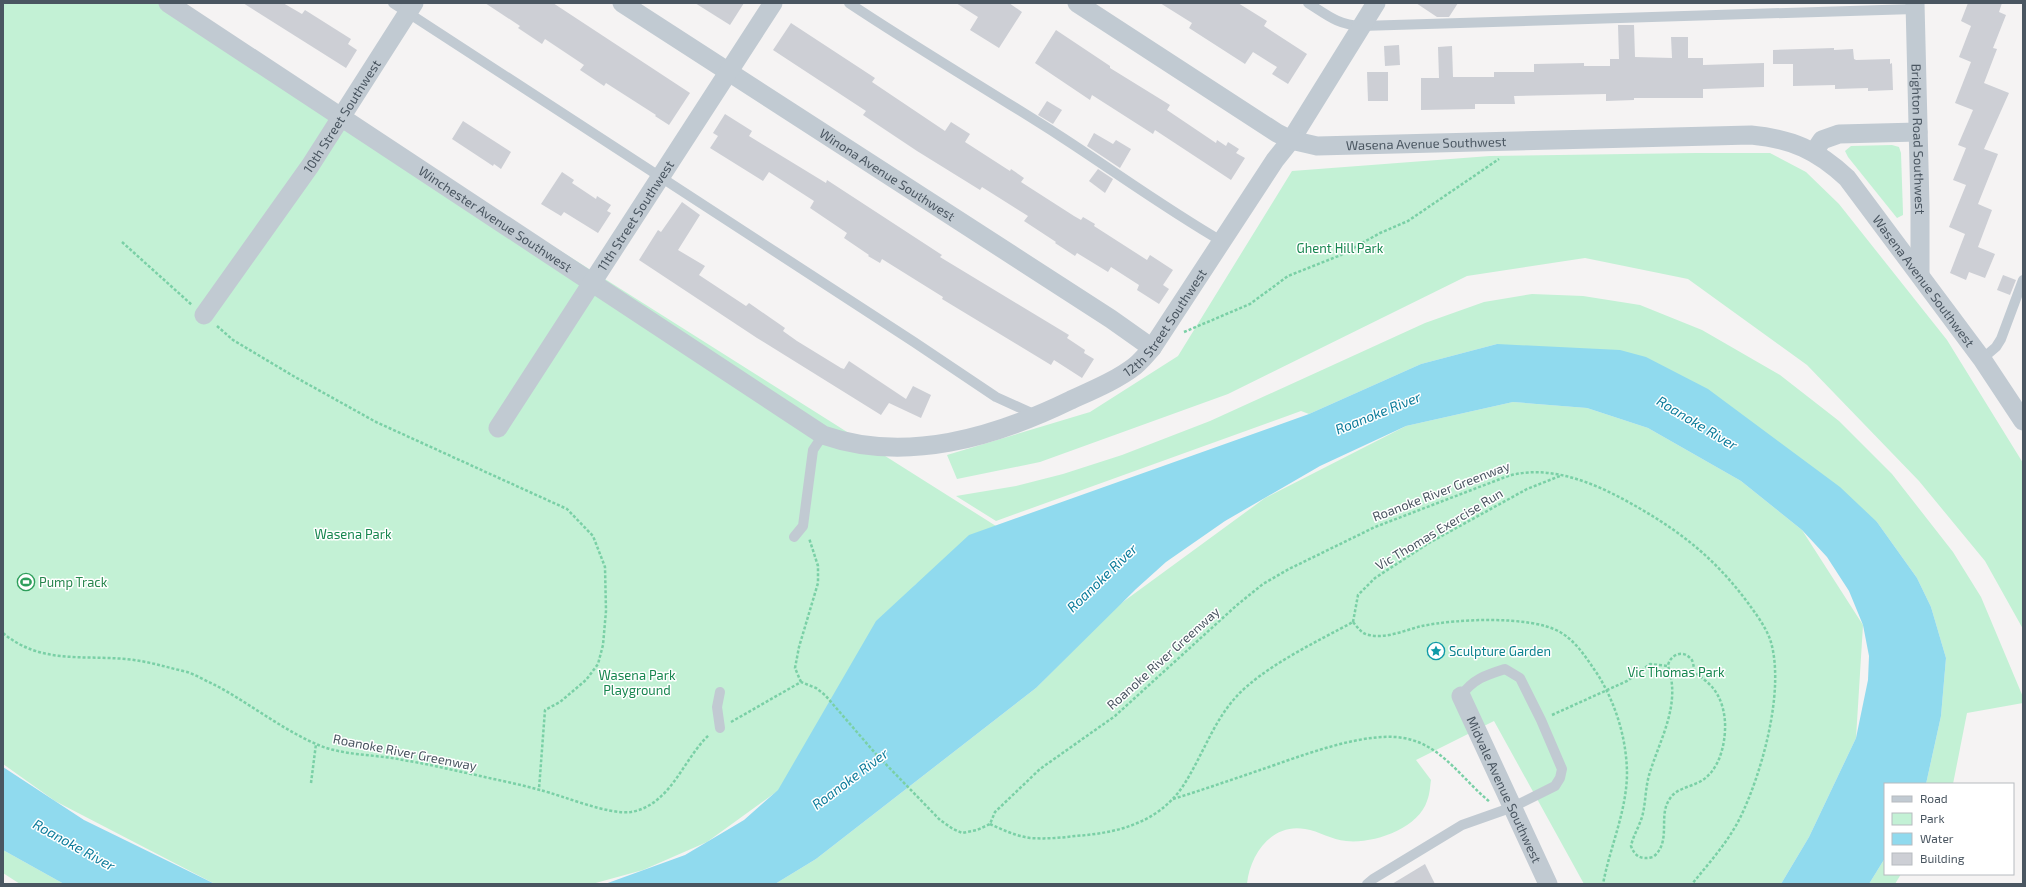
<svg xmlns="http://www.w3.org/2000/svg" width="2026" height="887" font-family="'Exo 2',sans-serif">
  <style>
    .green { fill: #c3f1d5 }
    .water { fill: #90daee }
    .building { fill: #cdcfd5 }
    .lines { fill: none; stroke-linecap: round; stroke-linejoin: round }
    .path { stroke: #7ad0a6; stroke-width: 2.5; stroke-dasharray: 3 2; stroke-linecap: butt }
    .service { stroke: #c1cad2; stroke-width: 10 }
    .minor { stroke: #c1cad2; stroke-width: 19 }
    .labels { text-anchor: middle; stroke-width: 3; stroke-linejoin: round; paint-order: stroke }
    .street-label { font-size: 13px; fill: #4a5661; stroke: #fff }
    .park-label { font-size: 13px; fill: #17864f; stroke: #fff }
    .leisure-label { font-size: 13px; fill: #27864d; stroke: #fff; text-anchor: start }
    .culture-label { font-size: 13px; fill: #0d838f; stroke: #fff; text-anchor: start }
    .water-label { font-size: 14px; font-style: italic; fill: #0c7c9b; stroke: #fff }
  </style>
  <rect width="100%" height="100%" fill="#f5f3f3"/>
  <g class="green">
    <polygon points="3,3 168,3 996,526 915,585 779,790 707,842 643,870 592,884 215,884 55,801 3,764"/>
    <polygon points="1892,145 1899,147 1901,153 1903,213 1903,215 1897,218 1848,157 1845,151 1851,146"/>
    <polygon points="1696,153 1770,153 1806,172 1839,204 1947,340 2023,463 2023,629 1985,561 1919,481 1807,365 1688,279 1585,258 1467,276 1228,394 1040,462 957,479 947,455 1090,412 1178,356 1292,171 1490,156"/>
    <polygon points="1532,294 1583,296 1640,305 1702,330 1780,375 1839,421 1892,474 1953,552 1981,597 2023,697 2023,703 1967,713 1953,784 1926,784 1941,716 1946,658 1931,607 1917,578 1877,522 1497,344 1421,364 1309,414 1301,411 996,521 956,496 1016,486 1063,474 1122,455 1210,421 1425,323 1484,302"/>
    <path d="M1513,402l74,6 61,20 93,53 61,49 61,95 -7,113 -47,99 -28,47h-197l-90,-163 -78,39 15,20c-1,6 -1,14 -4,21 -9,28 -54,43 -81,40 -14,-1 -27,-10 -41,-12 -33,-6 -55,25 -58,55h-472l41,-25 220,-171 80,-81 149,-109 141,-72z"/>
    <polygon points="3,850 64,884 20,884 3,873"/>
    <polygon points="1885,858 1885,874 1901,874 1895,884 1869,884"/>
  </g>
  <g class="water">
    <polygon points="1497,344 1620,350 1646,357 1708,389 1840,487 1877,522 1917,578 1931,607 1946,658 1941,716 1926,784 1885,784 1885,858 1869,884 1781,884 1809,837 1856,738 1868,680 1869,656 1863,625 1849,591 1827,557 1802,530 1741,481 1648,428 1587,408 1513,402 1406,426 1320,466 1225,521 1166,562 1136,589 1036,688 816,859 775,884 605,884 685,855 744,820 778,790 876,621 969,535 1309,414 1421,364"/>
    <polygon points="3,767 84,820 215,884 64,884 3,850"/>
  </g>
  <g class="building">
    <polygon points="243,3 283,3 302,14 305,10 351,39 348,44 357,50 346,68"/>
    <polygon points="485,3 553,3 690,93 669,125 655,116 656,115 606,83 604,86 580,70 584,65 545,39 542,44 518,28 520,26"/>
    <polygon points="695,3 744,3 730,25"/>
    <polygon points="956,3 1009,3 1022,12 999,48 970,30 978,17"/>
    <polygon points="1160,3 1238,3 1267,21 1264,26 1307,54 1288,84 1272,74 1277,67 1253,52 1245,64 1189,28 1192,23"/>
    <polygon points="1416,3 1458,3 1449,17 1437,17"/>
    <polygon points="1968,3 2002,3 1999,12 2006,15 1993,48 1997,49 1984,83 2009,93 1984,149 1998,154 1978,204 1992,210 1978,247 1995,254 1985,278 1969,272 1966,280 1950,273 1965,234 1949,227 1966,185 1953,180 1966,148 1958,145 1973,110 1955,103 1971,62 1959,57 1971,26 1961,21"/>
    <polygon points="791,23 875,78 872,82 945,131 951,122 970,134 965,142 1010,171 1011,169 1024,178 1021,182 1074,216 1081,220 1083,217 1095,224 1094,226 1147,260 1150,255 1173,270 1163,285 1169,289 1159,304 1137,290 1139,285 1111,267 1108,272 1077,253 1075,256 1055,243 1056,242 1024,221 1028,216 982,187 980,190 917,151 863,115 866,111 773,50"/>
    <polygon points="1618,25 1634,25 1635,57 1672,58 1671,37 1688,37 1688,58 1703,58 1703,65 1764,63 1764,87 1703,89 1703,98 1634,98 1634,100 1606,101 1606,94 1514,96 1515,104 1475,104 1475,109 1421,110 1421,78 1439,78 1438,47 1452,46 1453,77 1494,77 1494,72 1534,72 1534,64 1584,63 1584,66 1610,66 1610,59 1619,59"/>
    <polygon points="1056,30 1110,66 1110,68 1170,105 1167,110 1216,143 1217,140 1226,146 1228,142 1239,149 1236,153 1245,158 1231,180 1155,130 1153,134 1092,95 1090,100 1035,63"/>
    <polygon points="1399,45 1400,65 1385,66 1384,46"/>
    <polygon points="1834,48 1834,50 1853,49 1854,59 1856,60 1890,59 1890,64 1892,63 1893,90 1868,91 1868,88 1835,89 1835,85 1793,86 1793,64 1773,64 1773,50"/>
    <polygon points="1367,72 1388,72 1388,101 1368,101"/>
    <polygon points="1047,101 1062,110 1053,124 1038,115"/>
    <polygon points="725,114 752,131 749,136 826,183 827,180 942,255 940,257 1069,335 1067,338 1085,350 1084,353 1094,359 1082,378 1054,360 1051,365 942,299 943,297 882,259 880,263 868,256 869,255 844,238 847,233 810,208 814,201 769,172 763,181 710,148 718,136 713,133"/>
    <polygon points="463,121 511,152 501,169 494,164 493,166 452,139"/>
    <polygon points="1094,133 1113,144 1116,140 1131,149 1120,168 1087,146"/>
    <polygon points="1098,169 1113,179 1105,193 1089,181"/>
    <polygon points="562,172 574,180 572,183 596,199 597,196 611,205 607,211 611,213 598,233 564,212 561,216 541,204"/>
    <polygon points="682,202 700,215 678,250 705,266 699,275 746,306 749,303 785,328 783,331 797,341 841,368 844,369 849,361 906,399 913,386 931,395 921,418 889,403 881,415 757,338 639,260 658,230 661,232"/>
    <polygon points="2003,275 2016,280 2010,295 1997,290"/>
    <polygon points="1425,864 1435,884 1392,884"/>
  </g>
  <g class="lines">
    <g class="path">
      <polyline points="122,242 192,305"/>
      <polyline points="217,326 233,340 295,377 376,422 567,509 593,536 605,567 606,611 603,645 598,664 586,680 560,702 545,710 539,789"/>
      <polyline points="1184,332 1250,304 1288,276 1341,255 1380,233 1408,221 1499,159"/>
      <path d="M1353,622c5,6 9,12 16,13 18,4 36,-5 53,-9 34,-7 108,-11 138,6 17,10 27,27 38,43 18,29 29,65 29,100 -1,38 -17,72 -24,109"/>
      <polyline points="1353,622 1358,595 1375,578 1429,543 1527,489 1560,476"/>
      <path d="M3,633c37,31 78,22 123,26 21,2 40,8 61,13 9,3 19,9 28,13 34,18 65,43 101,59 27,12 58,10 87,16 25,4 49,10 73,15 21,5 43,9 64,15 24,6 68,25 91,22 40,-7 52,-53 78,-77"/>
      <polyline points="801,682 795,668 799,647 818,583 818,566 809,538"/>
      <path d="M1552,715l75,-34 23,-17 18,2c13,38 -7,71 -18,106 -5,15 -4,31 -8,45 -3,10 -9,19 -11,29 4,11 11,14 22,11 19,-15 5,-40 16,-57 6,-11 18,-12 28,-17 22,-9 29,-39 28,-61 -1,-15 -6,-30 -18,-40 -4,-4 -9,-6 -12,-10 -2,-5 -1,-11 -5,-14 -8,-9 -21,-2 -22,8"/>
      <path d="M731,722l70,-40 15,6 9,7 50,58 65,67 13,9 9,4 15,-3 13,-6 5,-12 45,-43 75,-53 122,-111 26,-21 26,-15 86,-42 133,-51c45,-13 93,10 131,32 45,26 78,53 109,95 8,11 17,23 22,36 16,49 -8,134 -30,179 -12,24 -31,45 -48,66"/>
      <polyline points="311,783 316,744"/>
      <path d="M1173,799c29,-9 58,-19 87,-29 39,-13 112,-43 152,-30 32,9 53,42 78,62"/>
      <path d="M990,824c13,6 26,12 40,14 15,1 30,0 45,-2 43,-3 83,-13 108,-50 19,-29 30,-64 53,-89 27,-30 82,-56 117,-75"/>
    </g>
    <g class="service">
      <polyline points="393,3 914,342 996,397 1036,415"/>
      <path d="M849,3c69,46 141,88 211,133 54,35 106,73 163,106"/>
      <path d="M1308,3c19,12 30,22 53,23l553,-17"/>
      <polyline points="1982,359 1996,347 2001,339 2023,280"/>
      <polyline points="794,537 803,526 813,450 823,435"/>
      <polyline points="720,728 717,707 720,692"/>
      <path d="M1367,884l6,-5 89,-54 51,-18 42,-21 5,-8 2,-9 -21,-49 -21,-42 -15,-9c-19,6 -32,10 -44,27"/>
    </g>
    <g class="minor">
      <path id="s1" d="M168,3l655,432c83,29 172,2 248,-35 22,-10 46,-20 64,-34 6,-5 12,-12 17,-18l123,-188 16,-20 85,-137"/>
      <path id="s2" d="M622,3l489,316 41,29"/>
      <path id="s3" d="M1077,3l200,130 14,7 26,6 434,-11c41,4 66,15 96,43l135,181 41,62"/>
      <path id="s4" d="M1915,3l5,203v68"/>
      <polyline points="1814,152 1822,140 1839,134 1918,132"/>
      <path id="s5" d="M204,315l106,-149 104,-163"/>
      <path id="s6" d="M498,428l275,-425"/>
      <path id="s7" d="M1461,696l87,188"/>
    </g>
  </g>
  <defs>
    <symbol id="stadium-ring" viewBox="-11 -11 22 22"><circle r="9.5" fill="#fff" stroke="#2e9e5b" stroke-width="1.5"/><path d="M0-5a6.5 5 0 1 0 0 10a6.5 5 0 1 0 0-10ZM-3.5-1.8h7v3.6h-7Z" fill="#2e9e5b"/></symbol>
    <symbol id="sight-ring" viewBox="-11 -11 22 22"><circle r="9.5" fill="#fff" stroke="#0f9aa8" stroke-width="1.5"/><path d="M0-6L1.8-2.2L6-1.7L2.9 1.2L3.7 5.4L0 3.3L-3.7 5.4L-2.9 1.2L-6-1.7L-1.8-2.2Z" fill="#0f9aa8"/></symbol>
  </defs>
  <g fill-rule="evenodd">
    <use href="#stadium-ring" x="16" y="572" width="20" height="20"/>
    <use href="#sight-ring" x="1426" y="641" width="20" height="20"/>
  </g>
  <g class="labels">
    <g class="street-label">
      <text dy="5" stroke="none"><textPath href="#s5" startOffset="242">10th Street Southwest</textPath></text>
      <text dy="5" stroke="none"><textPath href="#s4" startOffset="136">Brighton Road Southwest</textPath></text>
      <text dy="5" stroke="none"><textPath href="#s3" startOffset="390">Wasena Avenue Southwest</textPath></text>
      <text dy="5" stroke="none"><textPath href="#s2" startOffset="316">Winona Avenue Southwest</textPath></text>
      <text dy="5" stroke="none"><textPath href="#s6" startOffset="253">11th Street Southwest</textPath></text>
      <text dy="5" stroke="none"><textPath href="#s1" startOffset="392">Winchester Avenue Southwest</textPath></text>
      <text dy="5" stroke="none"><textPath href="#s3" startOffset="951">Wasena Avenue Southwest</textPath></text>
      <text dy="5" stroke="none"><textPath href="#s1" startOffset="1167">12th Street Southwest</textPath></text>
      <text transform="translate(1441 491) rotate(-21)" y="5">Roanoke River Greenway</text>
      <text transform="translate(1439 529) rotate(-31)" y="5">Vic Thomas Exercise Run</text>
      <text transform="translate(1163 658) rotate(-42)" y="5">Roanoke River Greenway</text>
      <text transform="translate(405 752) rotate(11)" y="5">Roanoke River Greenway</text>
      <text dy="5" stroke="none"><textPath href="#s7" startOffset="103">Midvale Avenue Southwest</textPath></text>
    </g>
    <g class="park-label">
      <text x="1340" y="253">Ghent Hill Park</text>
      <text x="353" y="539">Wasena Park</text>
      <text x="1676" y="677">Vic Thomas Park</text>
      <text x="637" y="680">Wasena Park<tspan x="637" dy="15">Playground</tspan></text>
    </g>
    <g class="leisure-label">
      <text x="39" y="587">Pump Track</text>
    </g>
    <g class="culture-label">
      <text x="1449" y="656">Sculpture Garden</text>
    </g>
    <g class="water-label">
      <text transform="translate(1378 413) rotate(-22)" y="5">Roanoke River</text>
      <text transform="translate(1697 423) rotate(31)" y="5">Roanoke River</text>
      <text transform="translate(1102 578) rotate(-44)" y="5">Roanoke River</text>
      <text transform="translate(850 779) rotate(-37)" y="5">Roanoke River</text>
      <text transform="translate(74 845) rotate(29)" y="5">Roanoke River</text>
    </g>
  </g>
  <rect width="2026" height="887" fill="none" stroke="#4a5661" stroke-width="8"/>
  <rect x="1884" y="783" width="130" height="92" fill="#ffffff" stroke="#b7bbc0"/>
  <rect x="1892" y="796" width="20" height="6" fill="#c1cad2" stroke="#b7bbc0"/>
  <text x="1920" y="803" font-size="12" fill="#4a5661">Road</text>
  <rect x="1892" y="813" width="20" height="12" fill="#c3f1d5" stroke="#b7bbc0"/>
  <text x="1920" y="823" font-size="12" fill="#4a5661">Park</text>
  <rect x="1892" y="833" width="20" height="12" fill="#90daee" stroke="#b7bbc0"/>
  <text x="1920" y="843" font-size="12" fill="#4a5661">Water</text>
  <rect x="1892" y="853" width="20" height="12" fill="#cdcfd5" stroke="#b7bbc0"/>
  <text x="1920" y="863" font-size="12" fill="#4a5661">Building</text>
</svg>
